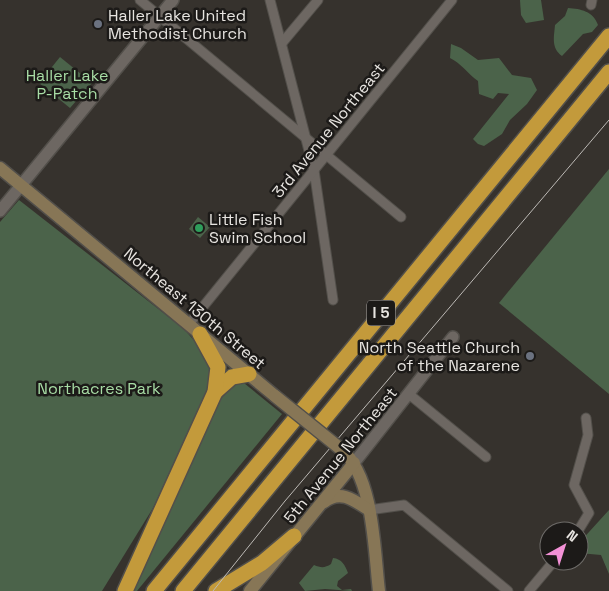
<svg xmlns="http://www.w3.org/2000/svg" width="609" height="591" font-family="'Space Grotesk',sans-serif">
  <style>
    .green { fill: #4b634a }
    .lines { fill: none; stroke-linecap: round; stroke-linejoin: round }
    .minor-casing { stroke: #524f4a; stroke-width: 11 }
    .tertiary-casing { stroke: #524f4a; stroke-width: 14 }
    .secondary-casing { stroke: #524f4a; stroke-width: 15 }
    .motorway-casing { stroke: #524f4a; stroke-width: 18 }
    .minor { stroke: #6d6762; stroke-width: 9 }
    .tertiary { stroke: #6d6762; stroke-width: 11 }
    .secondary { stroke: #877656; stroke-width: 12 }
    .motorway { stroke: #c39a3b; stroke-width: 15 }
    .tram { stroke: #bcb9b5; stroke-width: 1 }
    .secondary-bridge-casing { stroke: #524f4a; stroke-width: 15; stroke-linecap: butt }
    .secondary-bridge { stroke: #877656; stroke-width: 12 }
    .worship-dot { fill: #6b7280; stroke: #1c1a18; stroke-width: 2 }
    .leisure-dot { fill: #2e9e5b; stroke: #1c1a18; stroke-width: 2 }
    .labels { text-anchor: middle; stroke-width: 5; stroke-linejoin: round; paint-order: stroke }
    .shield { fill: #1c1a18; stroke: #aaa7a4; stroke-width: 1 }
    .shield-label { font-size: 15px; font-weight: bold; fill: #e7e4e0 }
    .poi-label { font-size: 16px; fill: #e7e4e0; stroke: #1c1a18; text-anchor: start }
    .park-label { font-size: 16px; fill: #a8dda5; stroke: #1c1a18 }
    .street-label { font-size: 16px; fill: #e7e4e0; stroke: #1c1a18 }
  </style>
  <rect width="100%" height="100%" fill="#36322d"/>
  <g class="green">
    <polygon points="520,0 541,0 544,20 526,23 521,15"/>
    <path d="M568,8c13,1 25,3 30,17l-6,7 -9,2 -21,22c-11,-8 -8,-19 -7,-31l10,-9z"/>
    <path d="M451,44l10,4 17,12 21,-2 13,17 19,3 6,12 -10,14 -17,16 -8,14 -18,12 -6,-2 -5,-5 36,-45 -11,-1 -5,6 -14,-5 -1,-13c-10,-7 -17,-18 -28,-23z"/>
    <polygon points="60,57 92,83 70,108 39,83"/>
    <polygon points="609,169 609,394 499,303"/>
    <polygon points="19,200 184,329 212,361 212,379 153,508 102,591 0,591 0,222"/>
    <polygon points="198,217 210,227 200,238 189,229"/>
    <polygon points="239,379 282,414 137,591 129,591 223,390"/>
    <polygon points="609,510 609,574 601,555 579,553 579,543"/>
    <path d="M333,558c9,1 12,7 15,15l-10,8 -1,5 5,4 9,-1 1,2 -27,-2 -20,2 -6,-8 15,-18c7,3 11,3 17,-1z"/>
  </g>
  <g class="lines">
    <defs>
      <g id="minor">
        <polyline points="140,0 401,217"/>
        <polyline points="270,0 314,170 333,300"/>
        <polyline points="591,5 592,0"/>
        <polyline points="282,43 318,0"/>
        <polyline points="189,324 452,0"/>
        <polyline points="410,395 486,457"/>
        <polyline points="369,510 404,505 508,591"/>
        <polyline points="578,531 589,513 574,485 588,435 586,418"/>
        <polyline points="529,591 554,561"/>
      </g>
      <g id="tertiary">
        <polyline points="0,211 173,0"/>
        <polyline points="354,463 453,337"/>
      </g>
      <g id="secondary">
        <polyline points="0,168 275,396"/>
        <path d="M342,450c32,28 32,100 37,141"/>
        <path d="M324,502c16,-13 30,-2 45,8"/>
        <polyline points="250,591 354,463"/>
      </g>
      <g id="motorway">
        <polyline points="215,392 232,377 249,374"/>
        <polyline points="125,591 215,392 218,367 200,334"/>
        <polyline points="154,591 609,36"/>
        <polyline points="183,591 609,72"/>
        <polyline points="216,591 262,563 294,536"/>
      </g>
    </defs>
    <use href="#minor" class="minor-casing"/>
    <use href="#tertiary" class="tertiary-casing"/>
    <use href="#secondary" class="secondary-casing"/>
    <use href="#motorway" class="motorway-casing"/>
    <use href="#minor" class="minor"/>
    <use href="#tertiary" class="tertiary"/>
    <use href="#secondary" class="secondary"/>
    <use href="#motorway" class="motorway"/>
    <polyline class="tram" points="213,591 285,501 609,120"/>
    <defs>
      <polyline id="secondary-bridge" points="275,396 342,450"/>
    </defs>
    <use href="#secondary-bridge" class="secondary-bridge-casing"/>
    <use href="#secondary-bridge" class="secondary-bridge"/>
  </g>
  <g class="worship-dot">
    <circle cx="98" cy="24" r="5"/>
    <circle cx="530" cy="356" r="5"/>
  </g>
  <circle class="leisure-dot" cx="199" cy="228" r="5"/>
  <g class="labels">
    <rect class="shield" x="367" y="300.5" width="28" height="25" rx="4"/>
    <g class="shield-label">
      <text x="381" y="318">I 5</text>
    </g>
    <g class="poi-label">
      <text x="108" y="21">Haller Lake United<tspan x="108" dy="18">Methodist Church</tspan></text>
      <text x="209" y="225">Little Fish<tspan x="209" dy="18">Swim School</tspan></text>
      <text x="520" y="353" text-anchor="end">North Seattle Church<tspan x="520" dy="18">of the Nazarene</tspan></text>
    </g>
    <g class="park-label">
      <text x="67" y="81">Haller Lake<tspan x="67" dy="18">P-Patch</tspan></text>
      <text x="99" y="394">Northacres Park</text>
    </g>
    <g class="street-label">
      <text transform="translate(328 130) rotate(-51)" y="6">3rd Avenue Northeast</text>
      <text transform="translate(195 308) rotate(40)" y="6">Northeast 130th Street</text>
      <text transform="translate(340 455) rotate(-51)" y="6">5th Avenue Northeast</text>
    </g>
  </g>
  <g transform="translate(564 546) rotate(39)"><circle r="24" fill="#1c1a18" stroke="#6d6b68"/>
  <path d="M0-4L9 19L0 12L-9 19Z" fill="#f391d6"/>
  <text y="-8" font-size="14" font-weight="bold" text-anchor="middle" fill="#e7e4e0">N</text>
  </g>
</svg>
